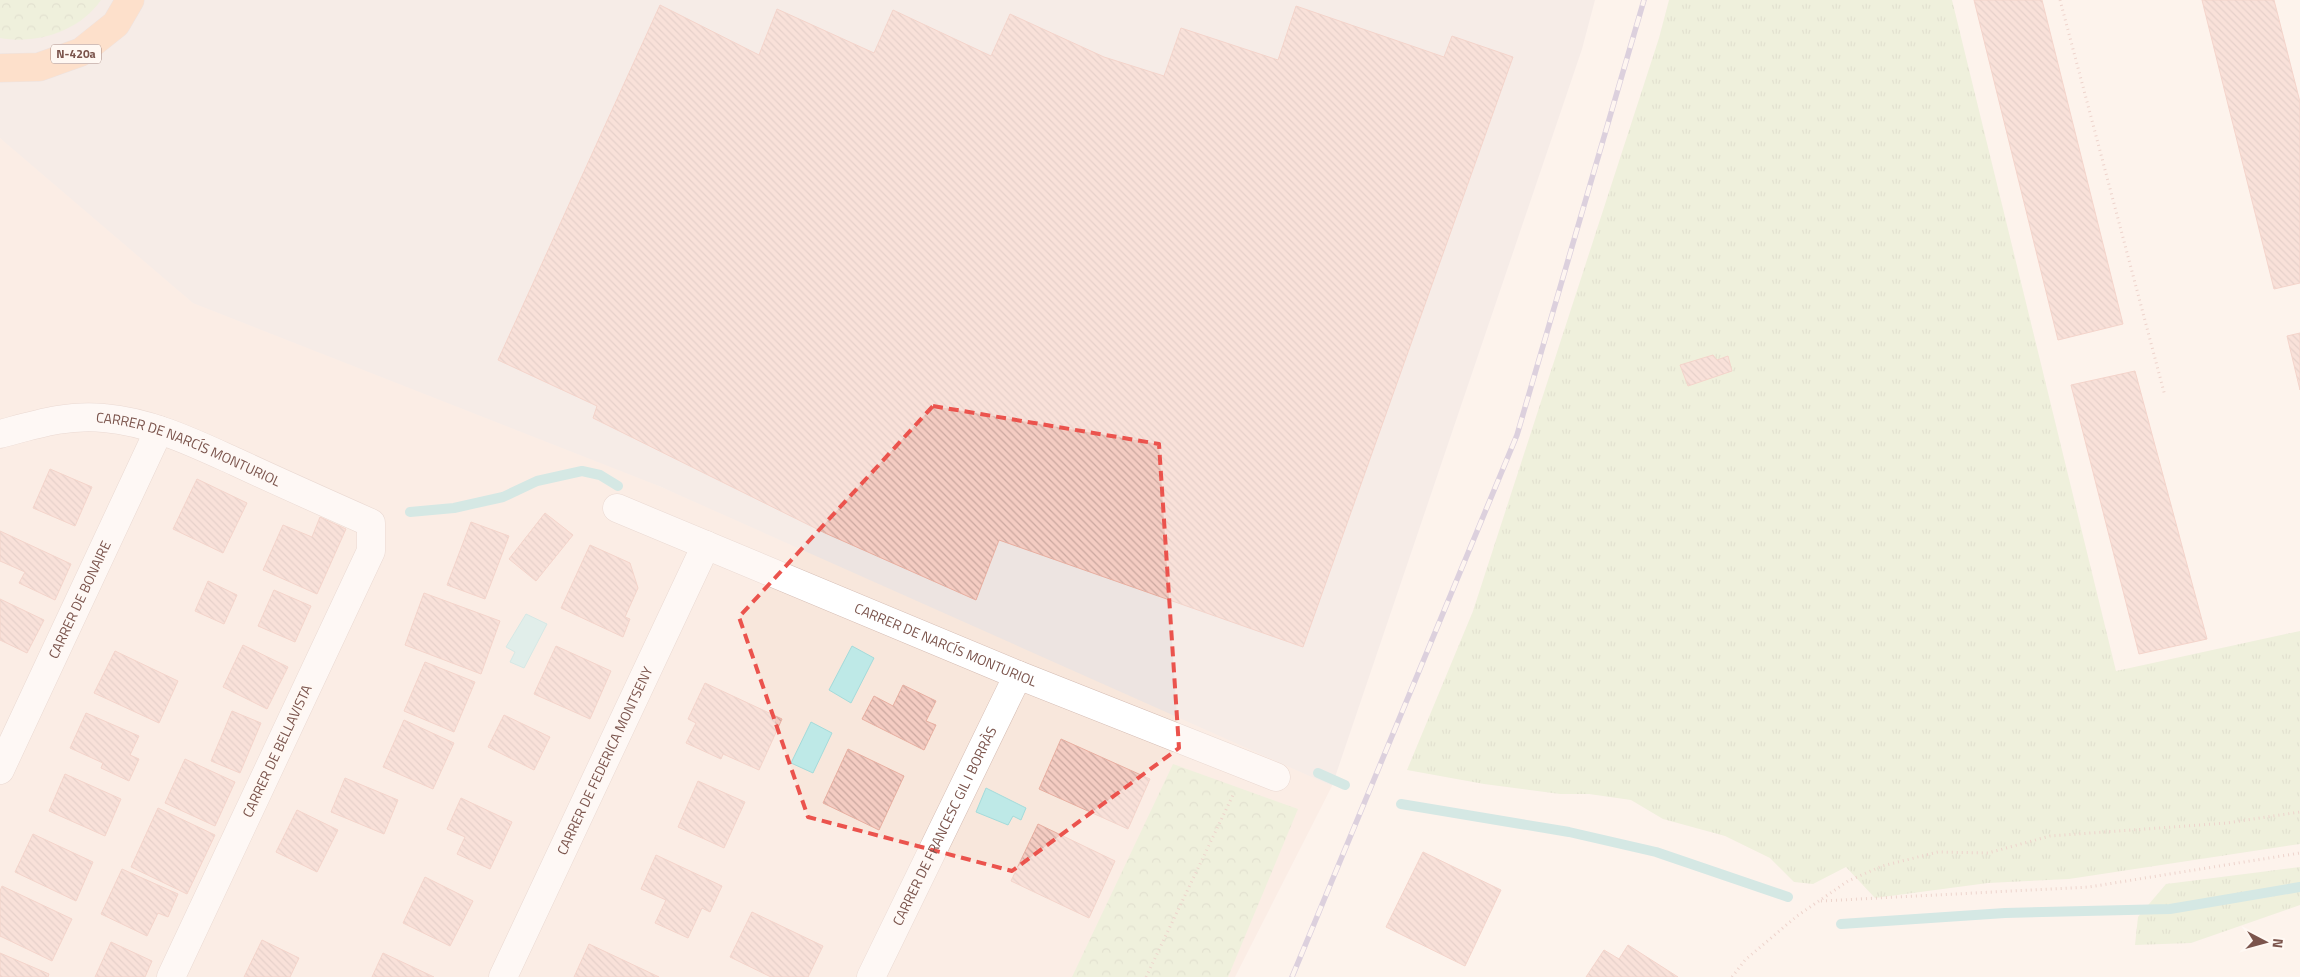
<svg xmlns="http://www.w3.org/2000/svg" width="2300" height="977" font-family="'Titillium Web',sans-serif">
  <style>
    .residential { fill: #f8e7dc }
    .industrial { fill: #ede4e1 }
    .grass { fill: url(#grass-tufts) }
    .park { fill: url(#park-crowns) }
    .water { fill: #bee9e7; stroke: #a4dbda }
    .lines { fill: none; stroke-linecap: round; stroke-linejoin: round }
    .stream { stroke: #a4dbda; stroke-width: 10 }
    .building { fill: url(#building-back-hatch); stroke: #e8afa1 }
    .minor-casing { stroke: #d4bbb2; stroke-width: 29 }
    .primary-casing { stroke: #dacfcd; stroke-width: 29 }
    .path { stroke: #daafa4; stroke-width: 3; stroke-dasharray: 1 4; stroke-linecap: butt }
    .minor { stroke: #fff; stroke-width: 28 }
    .primary { stroke: #fdcba3; stroke-width: 28 }
    .rail-casing { stroke: #b3a7ca; stroke-width: 5.5 }
    .rail { stroke: #fff8f3; stroke-width: 4; stroke-dasharray: 11; stroke-linecap: butt }
    .marked { fill: none; stroke: #eb534d; stroke-width: 4; stroke-dasharray: 10 6; stroke-linejoin: round }
    .labels { text-anchor: middle; stroke-width: 5; stroke-linejoin: round; paint-order: stroke }
    .shield { fill: #fff8f3; stroke: #a3857e; stroke-width: 1 }
    .shield-label { font-size: 12px; font-weight: bold; fill: #7b544c }
    .street-label { font-size: 14px; fill: #7b544c; stroke: #fff8f3 }
  </style>
  <defs>
    <pattern id="grass-tufts" width="24" height="20" patternUnits="userSpaceOnUse" patternTransform="scale(1.25)"><rect width="24" height="20" fill="#deedc8"/><path d="M3 7l-1-3M5 7V3M7 7l1-3M15 17l-1-3M17 17v-4M19 17l1-3" fill="none" stroke="#c2cdad"/></pattern>
    <pattern id="park-crowns" width="20" height="18" patternUnits="userSpaceOnUse" patternTransform="scale(1.25)"><rect width="20" height="18" fill="#deedc8"/><path d="M2 6a3 3 0 1 1 6 0M12 15a3 3 0 1 1 6 0" fill="none" stroke="#c2cdad"/></pattern>
    <pattern id="building-back-hatch" width="6" height="6" patternUnits="userSpaceOnUse" patternTransform="scale(1.25)"><rect width="6" height="6" fill="#f4ccc2"/><path d="M-1 5l2 2M0 0l6 6M5-1l2 2" fill="none" stroke="#cba8a0"/></pattern>
  </defs>
  <rect width="100%" height="100%" fill="#fdf3ec"/>
  <polygon class="residential" points="0,138 659,486 1003,630 1332,786 1235,977 0,977"/>
  <polygon class="industrial" points="0,0 1595,0 1582,49 1332,786 659,486 193,303 0,138"/>
  <g class="grass">
    <polygon points="1669,0 1952,0 2116,671 2300,631 2300,844 2069,879 1988,883 1875,898 1846,867 1813,884 1794,882 1770,858 1725,836 1663,819 1631,800 1589,794 1560,794 1484,784 1407,770 1473,611 1659,38"/>
    <polygon points="2300,867 2300,905 2191,943 2135,945 2138,917 2166,884"/>
  </g>
  <g class="park">
    <path d="M0,0h101c-21,31 -65,45 -101,38z"/>
    <polygon points="1173,764 1298,809 1228,977 1072,977"/>
  </g>
  <g class="water">
    <polygon points="526,614 547,624 524,668 510,662 515,652 506,647"/>
    <polygon points="852,646 874,658 851,703 829,690"/>
    <polygon points="811,722 832,733 813,773 791,763"/>
    <polygon points="986,788 1026,808 1021,820 1013,816 1008,825 976,812"/>
  </g>
  <g class="lines">
    <g class="stream">
      <polyline points="410,512 454,508 503,497 537,481 582,471 600,475 618,486"/>
      <polyline points="1318,773 1345,785"/>
      <polyline points="1401,804 1569,832 1656,852 1788,897"/>
      <polyline points="1841,924 2005,913 2170,909 2300,887"/>
    </g>
  </g>
  <g class="building">
    <polygon points="1974,0 2042,0 2123,324 2058,340"/>
    <polygon points="2202,0 2274,0 2300,102 2300,283 2274,289"/>
    <polygon points="660,5 759,55 777,9 874,53 893,10 991,56 1010,14 1104,57 1164,76 1181,28 1278,60 1296,6 1444,57 1452,36 1513,57 1303,647 999,540 976,600 825,533 593,418 597,406 498,360"/>
    <polygon points="2300,333 2300,390 2287,336"/>
    <polygon points="1713,355 1717,360 1728,356 1732,371 1688,386 1680,365"/>
    <polygon points="2135,371 2207,639 2139,654 2071,385"/>
    <polygon points="50,469 92,487 75,526 33,508"/>
    <polygon points="197,479 247,503 223,553 173,529"/>
    <polygon points="545,513 573,535 536,581 509,559"/>
    <polygon points="320,517 346,529 317,594 263,570 283,525 312,537"/>
    <polygon points="471,522 509,536 485,599 447,585"/>
    <polygon points="0,531 71,564 55,600 19,583 25,572 0,561"/>
    <polygon points="590,545 630,563 638,588 625,617 630,619 623,637 561,608"/>
    <polygon points="208,581 237,595 224,624 195,611"/>
    <polygon points="274,590 311,606 295,642 258,626"/>
    <polygon points="424,593 500,621 481,674 405,645"/>
    <polygon points="0,599 44,620 27,653 0,640"/>
    <polygon points="243,645 288,667 267,709 223,687"/>
    <polygon points="556,646 611,671 590,719 534,694"/>
    <polygon points="115,651 178,681 159,723 94,693"/>
    <polygon points="425,662 475,682 454,732 404,711"/>
    <polygon points="705,683 782,719 759,770 723,754 721,759 686,743 696,723 688,719"/>
    <polygon points="903,685 936,701 926,721 936,725 924,750 862,719 874,696 893,706"/>
    <polygon points="232,711 261,723 240,773 211,761"/>
    <polygon points="86,713 139,736 130,755 139,759 129,781 101,768 103,763 70,748"/>
    <polygon points="504,715 550,737 534,770 488,747"/>
    <polygon points="404,720 454,743 433,789 383,767"/>
    <polygon points="1061,739 1150,779 1128,829 1039,789"/>
    <polygon points="848,749 904,776 879,830 823,803"/>
    <polygon points="185,759 235,782 215,826 165,803"/>
    <polygon points="65,774 121,799 105,836 49,811"/>
    <polygon points="345,778 398,800 384,834 331,812"/>
    <polygon points="698,781 745,802 724,848 678,827"/>
    <polygon points="461,798 512,822 490,869 457,854 465,837 447,829"/>
    <polygon points="158,808 215,835 187,894 131,867"/>
    <polygon points="297,810 338,830 317,872 276,852"/>
    <polygon points="1038,824 1115,861 1089,918 1011,881"/>
    <polygon points="33,834 93,862 76,901 15,872"/>
    <polygon points="1423,852 1501,890 1465,966 1386,927"/>
    <polygon points="656,855 722,886 710,912 702,908 688,938 655,923 666,900 641,889"/>
    <polygon points="122,869 178,894 168,917 158,913 147,936 101,914"/>
    <polygon points="425,877 473,901 450,946 403,923"/>
    <polygon points="2,886 72,919 52,961 0,936 0,891"/>
    <polygon points="752,912 823,946 808,977 771,977 730,957"/>
    <polygon points="262,940 299,958 290,977 244,977"/>
    <polygon points="111,942 152,961 145,977 95,977"/>
    <polygon points="589,944 659,977 574,977"/>
    <polygon points="1628,945 1678,977 1586,977 1604,950 1619,959"/>
    <polygon points="0,953 49,974 48,977 0,977"/>
    <polygon points="383,953 434,977 372,977"/>
  </g>
  <g class="lines">
    <defs>
      <g id="minor">
        <path id="s1" d="M0,434c34,-9 68,-20 104,-16 47,4 90,25 132,44 45,21 90,41 135,61v28l-200,426"/>
        <path id="s2" d="M617,508l401,167 258,102"/>
        <path id="s3" d="M0,770l159,-340"/>
        <path id="s4" d="M503,977l203,-432"/>
        <path id="s5" d="M871,977l147,-302"/>
      </g>
      <polyline id="primary" points="0,68 39,67 81,52 116,24 130,0"/>
    </defs>
    <use href="#minor" class="minor-casing"/>
    <use href="#primary" class="primary-casing"/>
    <g class="path">
      <polyline points="2060,0 2165,396"/>
      <polyline points="1821,901 2089,887 2300,853"/>
      <polyline points="1146,977 1233,795"/>
      <polyline points="1732,977 1745,960 1797,916 1848,881 1882,866 1938,852 1988,853 2050,836 2227,823 2300,812"/>
    </g>
    <use href="#minor" class="minor"/>
    <use href="#primary" class="primary"/>
    <defs>
      <polyline id="rail" points="1292,977 1517,435 1644,0"/>
    </defs>
    <use href="#rail" class="rail-casing"/>
    <use href="#rail" class="rail"/>
  </g>
  <path d="M0 0H2300V977H0ZM933,406l226,38 20,304 -167,123 -204,-54 -69,-200z" fill="#fdf3ec" fill-opacity=".55" fill-rule="evenodd"/>
  <path class="marked" d="M933,406l226,38 20,304 -167,123 -204,-54 -69,-200z"/>
  <g class="labels">
    <rect class="shield" x="51" y="44.5" width="50" height="19" rx="4"/>
    <g class="shield-label">
      <text x="76" y="58">N-420a</text>
    </g>
    <g class="street-label">
      <text dy="5" stroke="none"><textPath href="#s1" startOffset="196">CARRER DE NARCÍS MONTURIOL</textPath></text>
      <text dy="5" stroke="none"><textPath href="#s3" startOffset="188">CARRER DE BONAIRE</textPath></text>
      <text dy="5" stroke="none"><textPath href="#s2" startOffset="356">CARRER DE NARCÍS MONTURIOL</textPath></text>
      <text transform="translate(277 751) rotate(-65)" y="5">CARRER DE BELLAVISTA</text>
      <text dy="5" stroke="none"><textPath href="#s4" startOffset="239">CARRER DE FEDERICA MONTSENY</textPath></text>
      <text dy="5" stroke="none"><textPath href="#s5" startOffset="168">CARRER DE FRANCESC GIL I BORRÀS</textPath></text>
    </g>
  </g>
  <g transform="translate(2265 942) rotate(96)" stroke="#fff8f3" stroke-width="4" paint-order="stroke">
  <path d="M0-4L9 19L0 12L-9 19Z" fill="#7b544c"/>
  <text y="-8" font-size="14" font-weight="bold" text-anchor="middle" fill="#7b544c">N</text>
  </g>
</svg>
